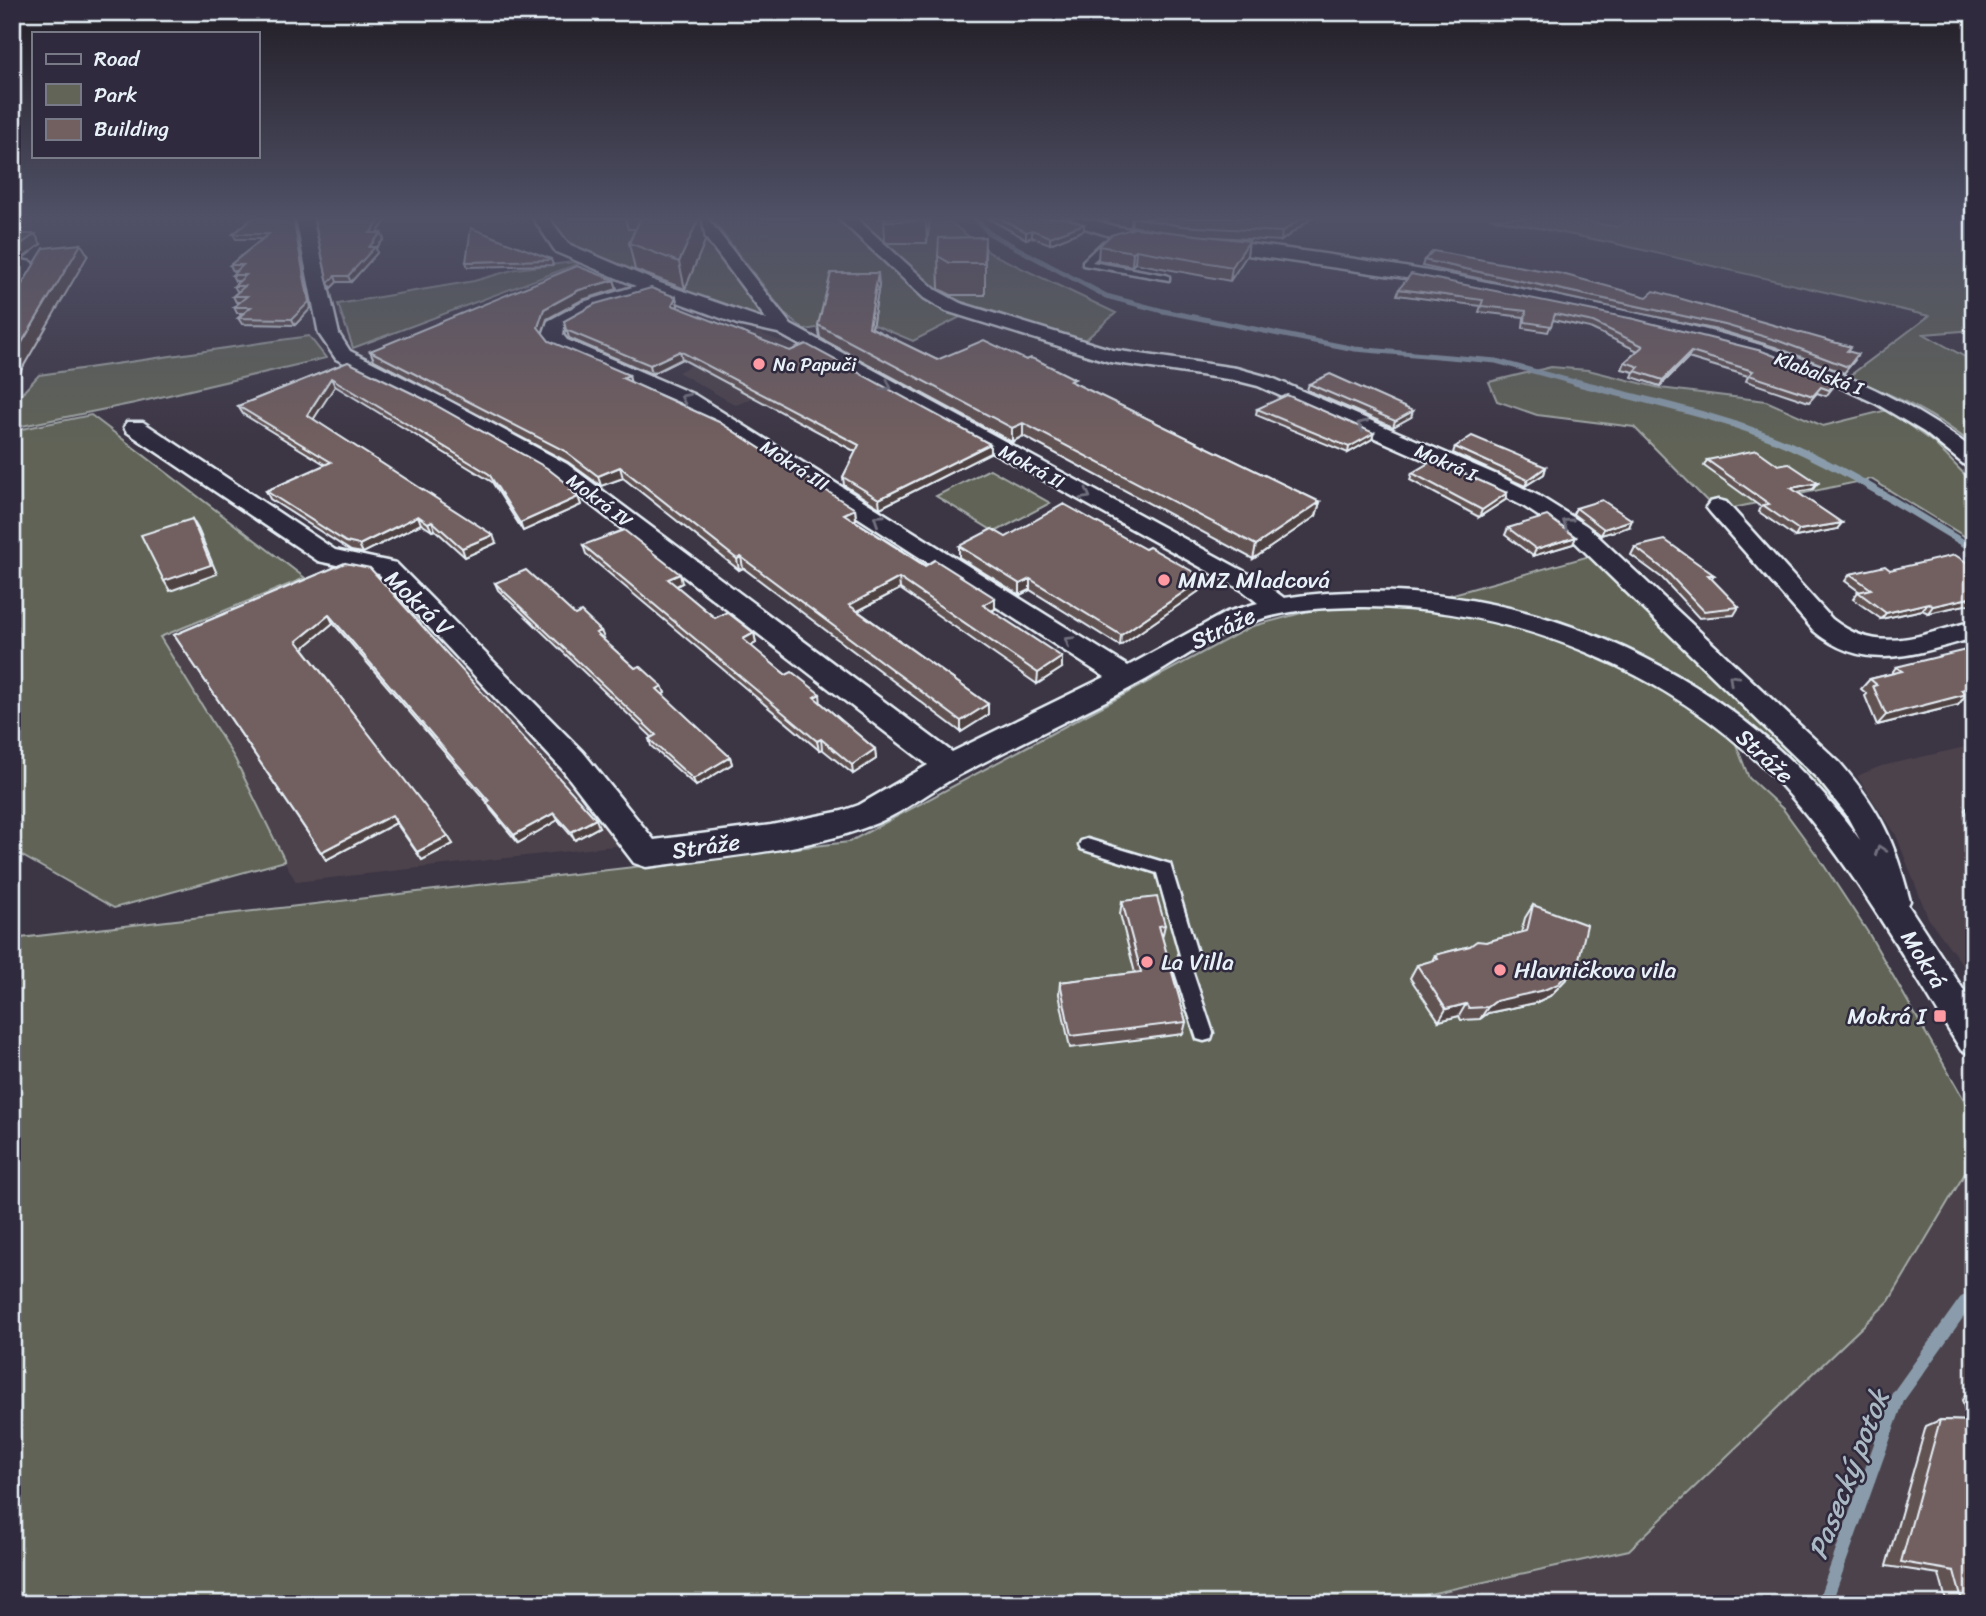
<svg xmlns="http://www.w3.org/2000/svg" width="1986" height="1616" font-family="Sriracha,sans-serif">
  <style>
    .built { fill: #4c424c }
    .green { fill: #616457; stroke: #a4aaa8; stroke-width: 2 }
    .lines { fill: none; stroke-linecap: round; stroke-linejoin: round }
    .stream-far2 { stroke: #8a9cab; stroke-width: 5 }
    .stream-far1 { stroke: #8a9cab; stroke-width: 7 }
    .stream { stroke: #8a9cab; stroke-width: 14 }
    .lane-casing { stroke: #e8f1f8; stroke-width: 5 }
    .street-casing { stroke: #e8f1f8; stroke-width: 5 }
    .lane { fill: #2f2a3d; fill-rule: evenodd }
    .street { fill: #2f2a3d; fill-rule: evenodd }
    .wall { fill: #625252; stroke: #e8f1f8; stroke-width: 2 }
    .shaded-wall { fill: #504242; stroke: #e8f1f8; stroke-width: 2 }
    .building { fill: #725f5f; stroke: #e8f1f8; stroke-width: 2 }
    .oneway { stroke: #70707e }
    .poi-dot { fill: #ff9aa2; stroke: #2f2a3d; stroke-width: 2.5 }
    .labels { text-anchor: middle; stroke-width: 5; stroke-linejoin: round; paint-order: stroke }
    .far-poi-label { font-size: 19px; fill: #e8f1f8; stroke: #2f2a3d; text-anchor: start }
    .far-street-label { font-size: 19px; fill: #e8f1f8; stroke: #2f2a3d }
    .poi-label { font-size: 23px; fill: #e8f1f8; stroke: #2f2a3d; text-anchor: start }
    .street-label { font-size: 23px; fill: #e8f1f8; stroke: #2f2a3d }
    .near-water-label { font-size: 28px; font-style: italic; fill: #aab8c4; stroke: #2f2a3d }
  </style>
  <rect width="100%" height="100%" fill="#3c3544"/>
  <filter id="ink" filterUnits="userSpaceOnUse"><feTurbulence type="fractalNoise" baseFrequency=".0143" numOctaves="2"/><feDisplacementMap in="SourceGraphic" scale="14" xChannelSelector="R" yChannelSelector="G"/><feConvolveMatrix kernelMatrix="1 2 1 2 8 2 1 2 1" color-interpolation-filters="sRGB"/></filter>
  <g filter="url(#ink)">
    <g class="built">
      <polygon points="757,332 835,363 736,405 678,372"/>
      <polygon points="387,556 658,841 296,882 160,637 305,578"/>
      <polygon points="1974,745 1974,980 1928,918 1896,835 1857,776 1881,766"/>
      <polygon points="1974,1158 1974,1604 1384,1604 1629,1550 1889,1301"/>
    </g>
    <g class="green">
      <polygon points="551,218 691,218 769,319 762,322 627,271 583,251 565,240"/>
      <polygon points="711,218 945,218 990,253 1116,313 1084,341 980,307 913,341 863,320 805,330 786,315"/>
      <path d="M1489,218h79l49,9 14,-9h343v112l-50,4 50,28v84c-38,-32 -81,-51 -126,-69l81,-61 -312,-72z"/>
      <polygon points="574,262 583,262 353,348 338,304 474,281 516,269"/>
      <polygon points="309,336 326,358 135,403 12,428 12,404 39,375"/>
      <polygon points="1551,367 1588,370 1660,388 1766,401 1823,426 1887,410 1934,443 1974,484 1974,542 1871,479 1733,508 1711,505 1634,427 1537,415 1497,401 1489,382"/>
      <polygon points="91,415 305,578 160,637 235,759 285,861 114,908 12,850 12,431"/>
      <polygon points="990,469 1050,503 995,532 936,496"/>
      <polygon points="1593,555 1831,786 1864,839 1856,838 1790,763 1530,615 1446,596"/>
      <polygon points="1369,606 1432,609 1493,619 1552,636 1657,682 1732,734 1749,778 1783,809 1819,858 1869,934 1974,1117 1974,1158 1889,1301 1629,1550 1384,1604 12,1604 12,939 849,842 1250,627 1316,609"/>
    </g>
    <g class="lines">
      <polyline class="stream-far2" points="975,218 989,233 1106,296 1163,311 1355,349 1496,361 1581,384"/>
      <path class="stream-far1" d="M1575,382c69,18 148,34 214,63 65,29 124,68 185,104"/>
      <polyline class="stream" points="1824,1604 1898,1397 1965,1303 1974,1299"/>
      <defs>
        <g id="lane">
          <path d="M1116,238l4,3c-10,6 -18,12 -28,21l74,13 3,1v4l-86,-15v-4l20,-19z"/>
          <polygon points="1087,839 1170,864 1198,956 1191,967 1213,1033 1211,1039 1204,1041 1197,1039 1195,1033 1173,966 1180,955 1157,873 1081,849 1079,845 1081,841"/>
        </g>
        <g id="street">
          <path d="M296,218h16l27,116 11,17 96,48 121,65 385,288 153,-75 -424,-274 -128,-55 -10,-13 5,-14 35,-19 53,-16 -80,-34 -23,-34h16l19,26 92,39 107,37 -76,-102h16l84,107 469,255 24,18c219,-33 446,63 576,242l-14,-26 -28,-35 -249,-243 -46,-30 -42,-21 -223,-99 -24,-6 -124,-18 -164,-51 -22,-13 -86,-80h18l80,72 24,13 153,47 123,18 36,10 225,97 42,21 48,30 253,237c41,48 54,77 70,138l-2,4 66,101v49l-13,-5c-56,-90 -109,-187 -181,-266 -103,-111 -264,-177 -414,-177 -39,0 -80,2 -116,16 -35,12 -71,38 -103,56 -60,33 -122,61 -182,93 -30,15 -57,38 -88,51 -67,28 -159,34 -231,44l-12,-4 -73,-95 -182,-194 -61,-13 -191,-129 -3,-5 3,-5h16l192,128 61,13 187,189 71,88 117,-15 71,-14 17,-6 69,-40 -377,-291 -119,-67 -96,-48 -17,-25zM653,293l84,31 41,9 464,257 16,13 -31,9 -99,54 -433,-271 -128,-55 -4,-5 1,-8 32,-17z"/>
          <polygon points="1061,218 1086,218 1113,226 1164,235 1166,239 1158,244 1110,236 1063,221"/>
          <path d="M1206,239c121,13 241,34 360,59 146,31 287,60 408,152v18l-8,-2 -42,-34 -47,-28 -50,-23 -106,-36 -101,-24 -187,-39 -233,-34 -2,-4z"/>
          <polygon points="12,258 31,262 34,266 18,289 12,290 14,269"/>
          <path d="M1718,500l8,2 106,117c48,38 89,15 142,2v17c-59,16 -108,36 -160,-7l-104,-119 -4,-5 4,-5z"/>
        </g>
      </defs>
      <use href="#lane" class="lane-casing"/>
      <use href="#street" class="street-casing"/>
      <use href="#lane" class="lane"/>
      <use href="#street" class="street"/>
    </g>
    <g class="wall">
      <polygon points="253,218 294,218 311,308 295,325 242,324 238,318 244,313 237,313 234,307 240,302 236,302 233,296 239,291 237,291 234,286 239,281 235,281 232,275 237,271 233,271 230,265 262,239 236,239 233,234"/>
      <polygon points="314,218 388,218 377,233 381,233 384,239 376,248 377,253 351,282 337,282 331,288"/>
      <polygon points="625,218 701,218 705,241 685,289 635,270 629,243 635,229 628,229"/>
      <polygon points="884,218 930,218 927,243 887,243 885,241"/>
      <polygon points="987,218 1066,218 1084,230 1050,244 1032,237 1026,239"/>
      <polygon points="1082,218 1113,218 1107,221"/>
      <polygon points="1132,218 1312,218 1281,241 1201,236 1249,241 1247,255 1230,281 1135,263 1132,266 1098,260 1099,246 1161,231 1131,226"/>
      <polygon points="12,234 41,244 23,258 12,256"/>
      <polygon points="985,237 985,295 951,295 939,289 938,256"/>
      <polygon points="551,259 553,265 468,267 466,262"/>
      <polygon points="1424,260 1848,351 1855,360 1844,373 1775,347 1722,331 1422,266"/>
      <polygon points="614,280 617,289 582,300 547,319 542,332 549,341 630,382 855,509 856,519 854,520 995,609 992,611 1062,668 1037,684 900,589 858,611 988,704 988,715 961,732 743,568 739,570 623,478 601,486 568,462 374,360 370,351"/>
      <polygon points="879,285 872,328 937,360 1026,360 1320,502 1316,516 1253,559 1023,436 1012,442 820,338 818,325"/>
      <polygon points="1399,289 1634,319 1834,386 1826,396 1817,393 1809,402 1746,381 1748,376 1688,358 1660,386 1632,377 1634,372 1622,369 1625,362 1638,351 1590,328 1553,320 1548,332 1523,328 1524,317 1479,312 1481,306 1397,295"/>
      <polygon points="678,305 677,307 990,444 990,453 880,508 844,485 843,477 856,452 682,359 652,374 569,338 564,321"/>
      <polygon points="348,362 576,495 578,497 581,505 523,531 492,482 335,386 313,419 496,543 465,557 435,530 432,531 421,524 363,553 351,551 270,499 266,491 326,465 243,414 238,406"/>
      <polygon points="1309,384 1411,417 1393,427 1307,390"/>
      <polygon points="1257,409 1372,439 1348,453 1256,415"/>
      <polygon points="1455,447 1546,467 1544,474 1525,486 1453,453"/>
      <polygon points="1707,460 1813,489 1797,492 1837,529 1795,537 1759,512 1761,507 1704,466"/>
      <polygon points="1412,473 1507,493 1505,500 1479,517 1410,480"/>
      <polygon points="1576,508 1629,527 1601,535 1573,514"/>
      <polygon points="1508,528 1573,544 1533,556 1505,535"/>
      <polygon points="1006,537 1202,589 1120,646 1030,590 1020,595 959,557 959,546"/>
      <polygon points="583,545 682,583 676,586 715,618 754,633 756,643 750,646 821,703 875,749 876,759 853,774 822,749 819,750 586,554"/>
      <polygon points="1635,547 1714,575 1711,579 1739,607 1734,615 1699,618 1662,578 1631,555"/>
      <polygon points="345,563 599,827 575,840 558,820 518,843 491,810 487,802 333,623 303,648 453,844 422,860 396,823 326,860 174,635"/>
      <polygon points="1974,567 1974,603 1928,613 1922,610 1881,619 1853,599 1858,592 1860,592 1845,581 1850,574 1890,570"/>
      <polygon points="495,583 575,615 604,638 602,639 635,668 662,686 665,693 662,695 730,757 732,764 696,786 651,746 649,739 652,737 498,590"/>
      <polygon points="1896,667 1965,696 1958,705 1877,725 1865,696 1867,694 1861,689 1870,679 1891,674"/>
      <polygon points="1974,802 1974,823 1965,810"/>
      <polygon points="1122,901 1165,925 1162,938 1186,1022 1183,1034 1070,1048 1059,994 1060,982 1135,973 1120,914"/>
      <polygon points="1533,905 1578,963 1569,976 1550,996 1535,1003 1488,1013 1480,1019 1461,1020 1459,1016 1439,1021 1410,978 1417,965 1432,961 1435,955 1521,933 1525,918"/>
      <polygon points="1974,1385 1974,1604 1947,1604 1939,1574 1886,1566 1926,1426 1940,1420 1968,1421 1962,1400"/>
    </g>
    <g class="shaded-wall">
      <polygon points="12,218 28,218 12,230"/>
      <polygon points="293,218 294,218 311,308 295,325 292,319"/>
      <polygon points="382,218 388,218 372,239 370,233"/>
      <polygon points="699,218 701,218 705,241 685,289 679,262"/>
      <polygon points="927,218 930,218 927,243 926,221"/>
      <polygon points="1302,218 1312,218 1281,241 1282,232"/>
      <polygon points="1084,224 1084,230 1050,244 1050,237"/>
      <polygon points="1032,230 1032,237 1026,239 1026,232"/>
      <polygon points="381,233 384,239 376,248 377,253 351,282 348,276 369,247"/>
      <polygon points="35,234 41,244 23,258 17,247"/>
      <polygon points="1249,241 1247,255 1230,281 1232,267"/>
      <polygon points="81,244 88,255 15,381 12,381 12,359"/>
      <polygon points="1136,250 1135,263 1132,266 1133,252"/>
      <polygon points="878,273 879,285 870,339 869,327"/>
      <polygon points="335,276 337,282 331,288 328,283"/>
      <polygon points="614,280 617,289 582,300 547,319 541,337 538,327 544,309 579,290"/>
      <polygon points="676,297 678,305 674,313 672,305"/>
      <polygon points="680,351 682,359 652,374 650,365"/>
      <polygon points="1691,352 1688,358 1660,386 1663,380"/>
      <polygon points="629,375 631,384 622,378"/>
      <polygon points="331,378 335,386 311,423 307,415"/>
      <polygon points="1413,411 1411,417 1393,427 1395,421"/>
      <polygon points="1023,423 1023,436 1012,442 1012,428"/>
      <polygon points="1374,433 1372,439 1348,453 1349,447"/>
      <polygon points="990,444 990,453 880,508 879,499"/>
      <polygon points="620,467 623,478 601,486 598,476"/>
      <polygon points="1546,467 1544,474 1525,486 1528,480"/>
      <polygon points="1818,483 1813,489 1787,494 1791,488"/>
      <polygon points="1507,493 1505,500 1479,517 1482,510"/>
      <polygon points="578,497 581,505 523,531 520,523"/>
      <polygon points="1320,502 1316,516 1253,559 1256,545"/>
      <polygon points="855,509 856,519 846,525 844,514"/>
      <polygon points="418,516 421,524 363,553 359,545"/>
      <polygon points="192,519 198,529 217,574 170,591 164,581"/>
      <polygon points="1632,520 1629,527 1601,535 1604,529"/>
      <polygon points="432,521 435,530 432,531 428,523"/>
      <polygon points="1842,523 1837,529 1795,537 1799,530"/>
      <polygon points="493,535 496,543 465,557 462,548"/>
      <polygon points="1576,537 1573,544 1533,556 1536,549"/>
      <polygon points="741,557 743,568 739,570 737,559"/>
      <polygon points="680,574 682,583 671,589 668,579"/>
      <polygon points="899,578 900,589 850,615 849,605"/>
      <polygon points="1204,578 1202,589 1120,646 1121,635"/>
      <polygon points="1030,579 1030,590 1020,595 1020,584"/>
      <polygon points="1974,597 1974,603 1928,613 1933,606"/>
      <polygon points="995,598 995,609 983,615 983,605"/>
      <polygon points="1928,603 1922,610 1881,619 1886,613"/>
      <polygon points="329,615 333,623 302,649 297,641"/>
      <polygon points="601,631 604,638 598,641 596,633"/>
      <polygon points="754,633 756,643 745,649 743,639"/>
      <polygon points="1062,657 1062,668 1037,684 1038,673"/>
      <polygon points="662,686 665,693 659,697 657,689"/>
      <polygon points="1974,686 1974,694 1965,696 1958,705 1877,725 1886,715"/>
      <polygon points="820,694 821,704 814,697"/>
      <polygon points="988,704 988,715 961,732 961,721"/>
      <polygon points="821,739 822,749 819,750 817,741"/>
      <polygon points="875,749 876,759 853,774 852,765"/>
      <polygon points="730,757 732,764 696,786 693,779"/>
      <polygon points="554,813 558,820 518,843 514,835"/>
      <polygon points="392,815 396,823 326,860 321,852"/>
      <polygon points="596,819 599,827 575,840 571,832"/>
      <polygon points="448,836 453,844 422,860 417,852"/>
      <polygon points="1578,963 1569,976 1550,996 1535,1003 1488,1013 1480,1019 1488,1007 1496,1001"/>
      <polygon points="1466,1004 1459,1016 1439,1021 1446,1009"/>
    </g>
    <g class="building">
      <polygon points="253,218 293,218 309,302 292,319 238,318 251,307 234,307 247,296 233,296 245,286 234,286 246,275 232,275 243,265 230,265 269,234 233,234"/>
      <polygon points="314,218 382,218 370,233 381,233 369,247 375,247 348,276 335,276 328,283"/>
      <polygon points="641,218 699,218 679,262 629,243"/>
      <polygon points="884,218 927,218 926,221 886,221"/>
      <polygon points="999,218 1066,218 1084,224 1050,237 1032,230 1026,232"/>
      <polygon points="1137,218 1302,218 1282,232 1182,226"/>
      <polygon points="471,228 551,259 551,260 466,262"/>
      <polygon points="1135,228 1249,241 1232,267 1136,250 1133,252 1099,246 1111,235"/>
      <polygon points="12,234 35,234 17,247 12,247"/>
      <polygon points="985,237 984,263 950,263 938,256 939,238"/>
      <polygon points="81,244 12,359 12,301 44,248"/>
      <polygon points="1433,251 1562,274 1647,297 1654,291 1851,347 1847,351 1858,354 1848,367 1779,341 1725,325 1424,260"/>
      <polygon points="577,266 614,280 579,290 544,309 538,327 549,341 629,375 622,378 719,422 855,509 844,514 925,566 935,560 995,598 983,605 1062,657 1038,673 899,578 849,605 988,704 961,721 741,557 737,559 620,467 598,476 565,451 370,351"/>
      <polygon points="831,273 878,273 869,327 937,360 984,340 1026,360 1031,358 1041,362 1075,379 1070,381 1320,502 1256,545 1023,423 1012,428 818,325"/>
      <polygon points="1411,274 1634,319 1762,351 1837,380 1829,390 1821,387 1813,396 1749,375 1753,371 1691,352 1663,380 1635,371 1639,367 1625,362 1643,346 1593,322 1555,314 1551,326 1525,322 1526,311 1481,306 1483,300 1399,289"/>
      <polygon points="651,288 676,297 672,305 790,351 806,344 990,444 879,499 843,477 859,445 680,351 650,365 566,330 564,321 595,304"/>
      <polygon points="348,362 428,401 547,468 574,489 570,490 578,497 520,523 489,474 331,378 307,415 493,535 462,548 432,521 428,523 418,516 359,545 346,542 266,491 331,462 238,406"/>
      <polygon points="1330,374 1413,411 1395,421 1309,384"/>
      <polygon points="1287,395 1374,433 1349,447 1257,409"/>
      <polygon points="1472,436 1546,467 1528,480 1455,447"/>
      <polygon points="1757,450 1778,465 1788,463 1818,483 1791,488 1842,523 1799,530 1763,505 1769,504 1707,460"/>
      <polygon points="1434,460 1507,493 1482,510 1412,473"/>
      <polygon points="1602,500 1632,520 1604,529 1576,508"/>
      <polygon points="1064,504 1145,549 1149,547 1204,578 1121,635 1030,579 1020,584 959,546 992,529 1006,537"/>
      <polygon points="1547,516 1576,537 1536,549 1508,528"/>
      <polygon points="192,519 211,565 164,581 141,535"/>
      <polygon points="624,530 680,574 668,579 715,618 727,612 754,633 743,639 786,675 792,672 820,694 814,697 875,749 852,765 821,739 817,741 583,545"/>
      <polygon points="1665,540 1714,575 1708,575 1739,607 1704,611 1666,571 1635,547"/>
      <polygon points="1955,555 1974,567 1974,597 1933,606 1928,603 1886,613 1858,592 1871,589 1850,574 1885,566 1890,570"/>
      <polygon points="345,563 370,568 596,819 571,832 554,813 514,835 487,803 489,801 329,615 297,641 448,836 417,852 392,815 321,852 174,635"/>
      <polygon points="526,570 575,615 581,612 601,631 596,633 635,668 640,666 662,686 657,689 730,757 693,779 649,739 656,735 495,583"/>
      <polygon points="1974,648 1974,686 1961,690 1967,694 1886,715 1873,686 1877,685 1870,679 1902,671 1896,667"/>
      <polygon points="1157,897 1165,925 1159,926 1186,1022 1071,1036 1060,982 1141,972 1122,901"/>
      <polygon points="1533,905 1587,925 1578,963 1558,984 1544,990 1496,1001 1488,1007 1469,1008 1466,1004 1446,1009 1417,965 1438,959 1435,955 1470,946 1477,941 1486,942 1527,931"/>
      <polygon points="1940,1420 1974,1421 1974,1604 1963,1604 1954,1571 1901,1562"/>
    </g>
    <defs><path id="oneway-chevron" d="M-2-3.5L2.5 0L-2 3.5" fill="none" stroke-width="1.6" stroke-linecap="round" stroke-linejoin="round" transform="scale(1.75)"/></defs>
    <g class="oneway">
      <use href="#oneway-chevron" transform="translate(887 386) rotate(29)"/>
      <use href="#oneway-chevron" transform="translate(685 398) rotate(-154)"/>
      <use href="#oneway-chevron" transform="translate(1362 425) rotate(-156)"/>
      <use href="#oneway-chevron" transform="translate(1086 495) rotate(29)"/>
      <use href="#oneway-chevron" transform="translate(878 519) rotate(-147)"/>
      <use href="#oneway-chevron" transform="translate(1567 523) rotate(-145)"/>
      <use href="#oneway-chevron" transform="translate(1069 641) rotate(-148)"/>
      <use href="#oneway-chevron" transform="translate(1733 679) rotate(-136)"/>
      <use href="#oneway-chevron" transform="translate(1880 850) rotate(-109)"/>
    </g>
  </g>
  <linearGradient id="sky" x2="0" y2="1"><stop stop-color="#211d25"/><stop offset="0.49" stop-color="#505167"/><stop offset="1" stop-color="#505167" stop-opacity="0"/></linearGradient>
  <rect width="1986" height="444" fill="url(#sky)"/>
  <g class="poi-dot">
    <circle cx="759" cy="364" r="7"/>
    <circle cx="1164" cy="580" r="7"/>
    <circle cx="1147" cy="962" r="7"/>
    <circle cx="1500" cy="970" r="7"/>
    <rect x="1933" y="1009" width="14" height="14" rx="3.5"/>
  </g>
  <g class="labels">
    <g class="far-poi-label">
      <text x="773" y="371">Na Papuči</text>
    </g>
    <g class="far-street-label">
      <text transform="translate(1819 373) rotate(20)" y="7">Klabalská I</text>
      <text transform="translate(1446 462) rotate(24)" y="7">Mokrá I</text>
      <text transform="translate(795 465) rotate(33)" y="7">Mokrá III</text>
      <text transform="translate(1032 466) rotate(29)" y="7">Mokrá II</text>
      <text transform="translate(600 500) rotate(37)" y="7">Mokrá IV</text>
    </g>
    <g class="poi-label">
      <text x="1178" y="588">MMZ Mladcová</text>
      <text x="1161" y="970">La Villa</text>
      <text x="1514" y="978">Hlavničkova vila</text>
      <text x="1926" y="1024" text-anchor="end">Mokrá I</text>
    </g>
    <g class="street-label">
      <text transform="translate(419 603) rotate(44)" y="8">Mokrá V</text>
      <text transform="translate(1223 628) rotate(-25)" y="8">Stráže</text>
      <text transform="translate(1765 756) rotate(43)" y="8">Stráže</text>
      <text transform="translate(706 846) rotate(-8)" y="8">Stráže</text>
      <text transform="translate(1924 959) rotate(58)" y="8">Mokrá</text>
    </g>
    <g class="near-water-label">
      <text transform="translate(1848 1474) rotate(-69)" y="10">Pasecký potok</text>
    </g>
  </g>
  <rect width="1986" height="1616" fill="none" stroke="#2f2a3d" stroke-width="42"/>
  <rect x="21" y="21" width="1944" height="1574" fill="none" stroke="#e8f1f8" stroke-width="2.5" filter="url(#ink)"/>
  <rect x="32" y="32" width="228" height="126" fill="#2f2a3d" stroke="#797a88" stroke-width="2"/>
  <rect x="46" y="54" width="35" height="10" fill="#2f2a3d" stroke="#797a88" stroke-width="2"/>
  <text x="94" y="66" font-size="21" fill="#e8f1f8">Road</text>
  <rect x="46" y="84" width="35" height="21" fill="#616457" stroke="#797a88" stroke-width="2"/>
  <text x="94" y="102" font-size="21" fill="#e8f1f8">Park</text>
  <rect x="46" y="119" width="35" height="21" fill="#725f5f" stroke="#797a88" stroke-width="2"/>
  <text x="94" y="136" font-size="21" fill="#e8f1f8">Building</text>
</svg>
